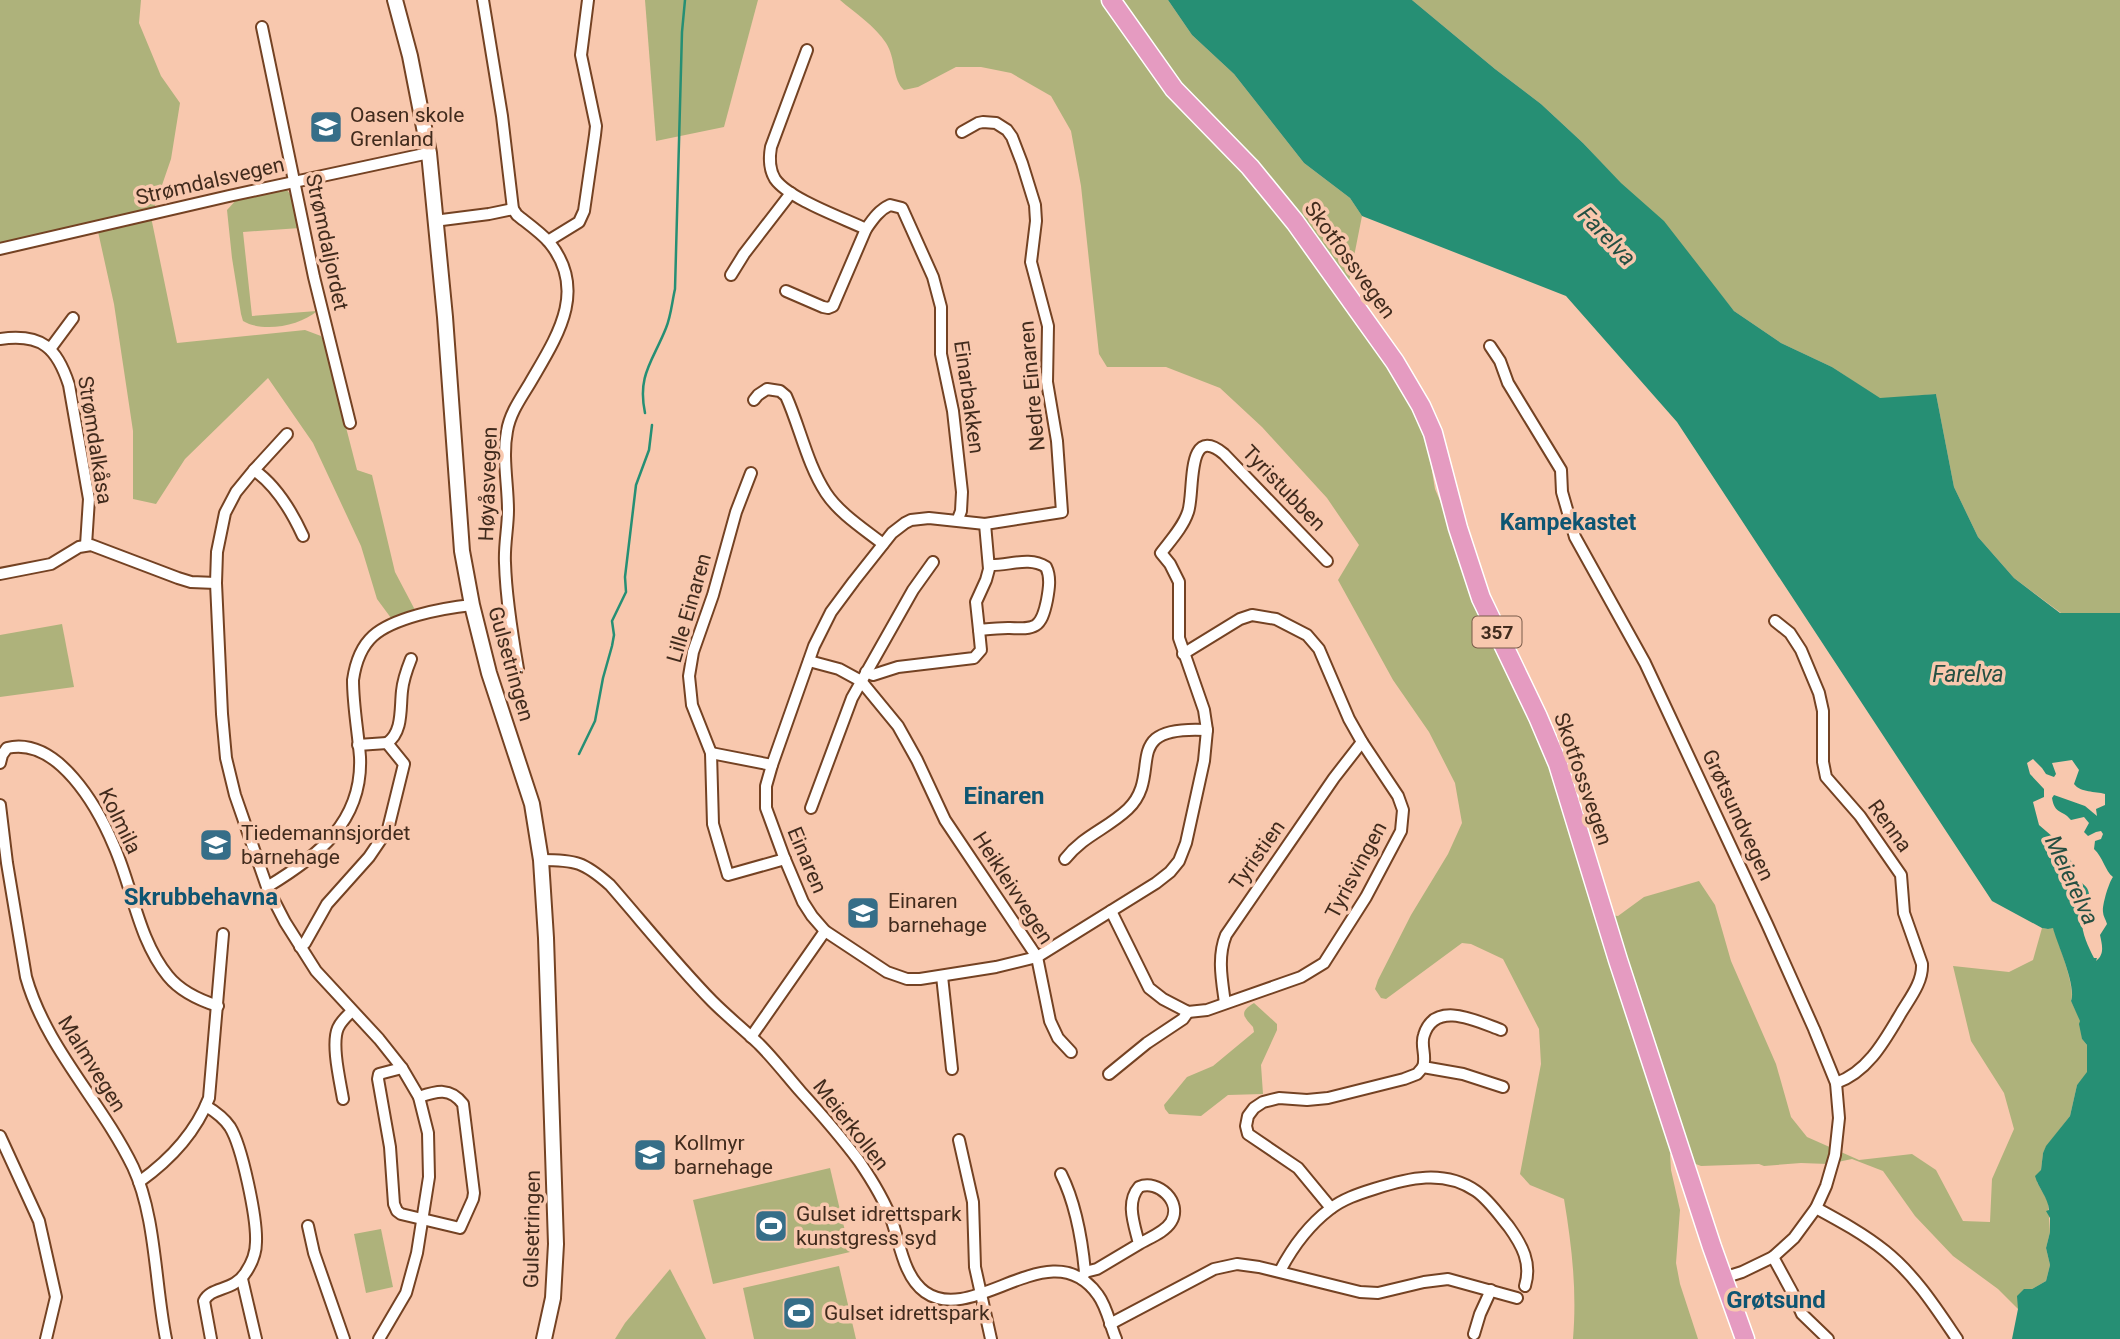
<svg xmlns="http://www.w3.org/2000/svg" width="2120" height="1339" font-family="Roboto,sans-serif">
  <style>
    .green { fill: #aeb27b }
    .water { fill: #268f74; fill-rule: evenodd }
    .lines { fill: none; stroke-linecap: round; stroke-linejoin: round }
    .stream { stroke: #268f74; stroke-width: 2.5 }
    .minor-casing { stroke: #744223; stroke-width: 14 }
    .tertiary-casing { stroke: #744223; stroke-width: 18 }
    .primary-casing { stroke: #fff; stroke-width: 21 }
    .minor { stroke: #fff; stroke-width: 10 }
    .tertiary { stroke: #fff; stroke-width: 14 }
    .primary { stroke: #e59bc1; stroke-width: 18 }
    .labels { text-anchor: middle; stroke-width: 7; stroke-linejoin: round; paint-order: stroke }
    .shield { fill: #f8c8ae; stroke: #785a48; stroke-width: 2 }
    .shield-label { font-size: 19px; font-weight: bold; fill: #412b1d }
    .poi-label { font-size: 21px; fill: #412b1d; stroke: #f8c8ae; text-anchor: start }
    .street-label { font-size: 21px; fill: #412b1d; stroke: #f8c8ae }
    .water-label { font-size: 23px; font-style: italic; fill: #244f42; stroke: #f8c8ae }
    .neighbourhood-label { font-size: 23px; font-weight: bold; fill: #0e5572; stroke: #f8c8ae }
    .quarter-label { font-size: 24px; font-weight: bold; fill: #0e5572; stroke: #f8c8ae }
  </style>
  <rect width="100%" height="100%" fill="#f8c8ae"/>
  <g class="green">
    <polygon points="0,0 141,0 139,23 161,76 180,103 171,159 151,217 177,343 305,330 321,336 324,342 357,470 372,475 395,572 415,610 391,618 377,599 361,546 313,443 268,378 185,459 156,504 133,499 133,431 114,304 97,227 0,248"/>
    <polygon points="645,0 758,0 724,127 656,141"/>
    <path d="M840,0h328l24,35 42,39 70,89 46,35 12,18 -17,86 24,35 48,78 12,38 6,36 110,257 50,167 23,3 26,-19 55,-16 16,24 16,56 45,103 15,53 16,20 52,23 53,-6 24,16 27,51 27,1 2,-43 22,-50 -10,-36 -33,-52 -18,-75 56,6 24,-12 9,-32 6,1 5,-2c5,15 23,61 18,74l10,20 1,18 5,6 1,27 -11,13 -7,31 -24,31 -3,6 -2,17 -4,12 11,20 2,30 -4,16 4,17 -4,16 -14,8 -14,20 -20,-20 -45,-33 -38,-40 -32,-45 -31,-12 -24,5 -27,-1 -37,3 -5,-2 -58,2 -31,-12 1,16 9,40 -4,53 4,21 18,55h-125c4,-48 -1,-92 -9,-140l-34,-14 -10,-11 21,-110 -2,-35 -36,-70 -32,-15 -9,-1 -76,56 -5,-1 -6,-9 3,-9 33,-65 37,-61 14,-31 -7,-40 -26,-51 -36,-52 -55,-100 21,-35 -32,-47 -65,-71 -42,-39 -54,-21h-59l-8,-13 -18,-168 -10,-55 -20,-35 -40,-23 -30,-6h-25l-38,20 -14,3c-12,-11 -8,-32 -18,-47 -11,-17 -31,-30 -46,-43z"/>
    <polygon points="1412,0 2120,0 2120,613 2061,613 2014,578 1978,537 1954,487 1936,394 1880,399 1832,367 1781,343 1734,311 1699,268 1583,143 1541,104 1495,69"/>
    <path d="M279,190h8l6,8 7,30 -57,4 9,84 65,-5c-17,15 -54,22 -74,10l-2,-7 -9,-56 -5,-48 11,-12z"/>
    <polygon points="62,624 74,687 0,697 0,635"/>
    <path d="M1254,1003l23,21v6l-16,35 2,29 -35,1 -27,21 -32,-2 -4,-5 -1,-4 23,-28 26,-11 41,-34 -1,-5c-10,-11 -14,-15 1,-24z"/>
    <polygon points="830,1168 850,1252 713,1284 693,1200"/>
    <polygon points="381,1229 393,1287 366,1293 354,1234"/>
    <polygon points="839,1266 856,1339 754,1339 743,1288"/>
    <polygon points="670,1269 706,1339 615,1339 625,1323"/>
  </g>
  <path class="water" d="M1168,0h244l83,69 46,35 42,39 38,40 43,38 70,90 47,32 51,24 48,31 56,-4 18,93 24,50 36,41 46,35h60v726h-108l6,-30 -1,-13 7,-7h8l14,-8 4,-16 -4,-17 4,-16v-14l-4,-7 3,-1c-1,-13 -11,-22 -14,-34l6,-6 2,-17 3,-7 24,-30 7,-31 10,-13v-27l-5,-6 -3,-15 1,-3 -9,-20c6,-15 -15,-60 -18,-73l-5,1 -6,-1 -50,-27 -315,-479 -111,-126 -204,-80 -12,-18 -46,-35 -70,-89 -42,-39zM2033,759l9,9 4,6 8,3 2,-3 -4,-11 20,-3 7,10 -5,14c7,9 21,7 31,10v11l-9,4 1,7 -12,-10 -31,-11 -2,3c3,17 10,11 19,22l13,-3 5,6 -5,9 4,4 8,-4 5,-1 2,3 -2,5 -6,2 -1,8c9,8 11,22 19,28 -4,5 -11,28 -10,35 0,4 3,8 4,12l-7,11c2,10 5,19 -4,26l1,-3h-3c-9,-17 -20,-42 -4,-57 -1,-11 -2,-15 -12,-20l-6,-19 -19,-25 -14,-12 -6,-23 11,-5v-8l-14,-15 -3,-11z"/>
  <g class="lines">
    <g class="stream">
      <path d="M645,413c-8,-38 8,-52 21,-85 5,-12 6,-26 9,-39l7,-257 3,-32"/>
      <polyline points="579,754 595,721 603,678 612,646 614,635 612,621 626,592 625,577 636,485 649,450 652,425"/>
    </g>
    <defs>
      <g id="minor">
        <path d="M483,0l19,116 11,93 4,6c10,8 23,17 32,27 40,49 7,96 -19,141 -9,15 -20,30 -23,48 -5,26 1,53 1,79 0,18 -4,35 -3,53 1,35 7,71 13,106"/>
        <polyline points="262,27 314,277 350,423"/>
        <path d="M807,50l-36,97c-2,11 -2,22 4,32 14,20 68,39 91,50"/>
        <path d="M962,132l16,-9 5,-1 13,1 11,7 5,7 10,26 13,42 1,16 -5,41 17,64 -1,56 10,59 5,71 -77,12 -56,-6 -18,2 -6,3 -13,10 -38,48 -23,31 -17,34 -42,119 -6,21v22l18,49 19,45 9,14 13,15 62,41 20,7h13l76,-12 41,-10 119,-74 14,-11 9,-11 7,-18 18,-82 3,-31 -3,-20 -25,-72v-56l-9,-18 -9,-11c10,-13 22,-26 27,-41 7,-19 -3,-90 36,-58l103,107"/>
        <polyline points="434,221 489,214 513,209"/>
        <polyline points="548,241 579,222 584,211 595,135 596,126 581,55 588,0"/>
        <polyline points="0,249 229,196 429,153"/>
        <polyline points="731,275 744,254 791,193"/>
        <path d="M786,291l37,16 5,1 5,-2 33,-77c7,-10 13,-19 24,-24l12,3 31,69 8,30v47l12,57 9,81 -1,19 -3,8"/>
        <path d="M0,339c42,-6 57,9 69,46l20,114 -3,46"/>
        <polyline points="1490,346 1500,361 1508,383 1561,470 1562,492 1575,537 1645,663 1767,924 1814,1029 1836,1083 1839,1118 1835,1155 1826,1186 1816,1208 1794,1238 1773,1257 1742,1272 1723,1278"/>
        <polyline points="50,349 73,318"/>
        <path d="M754,400l4,-5 9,-6 13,2 6,5c14,31 21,68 40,97 13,20 38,36 57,51"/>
        <polyline points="254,470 287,434"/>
        <polyline points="751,473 736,512 713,595 693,652 689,676 692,705 711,753 713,824 728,875 785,859"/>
        <path d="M985,524l4,45 -3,11 -10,22 3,28c10,-1 19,-2 29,-2 26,1 33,2 39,-28 2,-11 4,-23 -1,-33 -17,-11 -38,-1 -57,-2"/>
        <path d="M303,536c-11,-24 -26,-50 -49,-66l-18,22 -11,21 -8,39 -1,31 6,131 4,44 9,37 32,92 18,35 31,49 63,68 23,29 17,29 9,36 1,44 -12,76 -11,40 -27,46"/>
        <polyline points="0,574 51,564 79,547 91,545 178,578 191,582 216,583"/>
        <path d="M1775,621l15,12 11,17 18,43 4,18v51l3,15 34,39 41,59 3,38 18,51c1,18 -12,34 -21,49 -16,27 -33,59 -65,70"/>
        <polyline points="809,661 839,669 861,681 898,726 917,760 945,820 1037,957 1050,1021 1058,1038 1071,1052"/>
        <polyline points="866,672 873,675 898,667 974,658 981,650 979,630"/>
        <polyline points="358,745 387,743"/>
        <polyline points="711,753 772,765"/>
        <path d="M0,763l2,-8 5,-7c51,-12 91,60 107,98 19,43 24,93 54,130 13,16 31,24 50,30"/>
        <path d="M0,805l7,58 19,114c20,71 75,124 107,190 23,49 22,118 33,172"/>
        <polyline points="811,808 852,698 913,590 933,562"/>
        <path d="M1065,859c19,-24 42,-30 63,-50 37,-36 -12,-84 79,-79"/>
        <path d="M541,860c35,0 43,2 69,25 34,39 66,79 102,116 15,15 31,28 47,43 15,15 28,32 42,48 20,22 40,45 58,69 13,19 25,38 33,60 8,23 12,56 33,71 49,35 126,-63 173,3 9,12 12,30 18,44"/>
        <path d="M267,887c50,-30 96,-65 93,-130 -2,-26 -7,-51 -7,-77 6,-42 26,-54 65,-65 18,-5 35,-8 54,-10"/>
        <polyline points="1111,911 1149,988 1163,999 1188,1012 1207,1010 1301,977 1324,963 1366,897 1401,831 1403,810 1398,796 1362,742 1349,719 1319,649 1307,635 1276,619 1252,615 1240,619 1183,654"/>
        <path d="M300,947l5,-4 22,-39 42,-47 19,-28 16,-65 -17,-21c16,-11 13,-34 15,-52 1,-11 5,-22 9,-32"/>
        <polyline points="942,976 952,1069"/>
        <path d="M1225,1003c-3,-22 -8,-46 1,-68l108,-157 28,-36"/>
        <polyline points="751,1037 825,931"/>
        <path d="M1423,1067c4,-11 -3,-22 1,-32 11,-36 55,-13 77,-5"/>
        <path d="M402,1068l-23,6 -1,5 12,68 4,57 3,7 4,3 59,14 13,-29 1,-6 -11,-89c-13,-17 -26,-13 -44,-7"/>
        <polyline points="1109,1074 1147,1043 1183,1019 1188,1012"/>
        <path d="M343,1099c-3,-18 -12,-55 -5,-71 3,-7 9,-12 14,-17"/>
        <path d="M206,1106c10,6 18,12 24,21 12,19 27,91 26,115 0,11 -4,21 -10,30 -12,20 -35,14 -42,29l7,38"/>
        <polyline points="0,1136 39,1221 56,1297 46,1339"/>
        <polyline points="959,1140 973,1202 975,1267 991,1339"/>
        <path d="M1061,1174c14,28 21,66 24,98"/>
        <path d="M139,1182c31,-22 56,-48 70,-84l14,-164"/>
        <polyline points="1331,1208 1298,1168 1248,1134 1246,1126 1248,1116 1254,1108 1263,1102 1279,1098 1307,1100 1328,1098 1404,1079 1417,1074 1423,1067 1463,1074 1503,1087"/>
        <path d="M1816,1208c24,13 48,26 69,43 30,24 51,57 72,88"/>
        <polyline points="308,1226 314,1253 344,1339"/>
        <polyline points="1773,1257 1792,1292 1802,1314 1828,1339"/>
        <path d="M1280,1271c12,-23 29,-46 50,-62 13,-10 28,-15 44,-20 34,-11 70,-20 102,2 13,9 23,24 33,36 13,18 23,36 16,59"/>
        <polyline points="242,1279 256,1339"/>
        <path d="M1082,1279l3,-7 12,-3 42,-25c-4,-18 -14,-41 0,-57 19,-8 44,15 32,35 -6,10 -22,16 -32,22"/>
        <polyline points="1110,1324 1214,1269 1237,1264 1259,1267 1360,1292 1378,1293 1424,1282 1448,1279 1517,1298"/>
        <polyline points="1474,1334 1480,1314 1491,1290"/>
      </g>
      <polyline id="tertiary" points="395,0 410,56 429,153 445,317 462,551 472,605 489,673 532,804 541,860 546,938 556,1244 553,1298 544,1339"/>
      <polyline id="primary" points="1111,0 1174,89 1250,167 1295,222 1395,362 1421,406 1433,433 1458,528 1481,598 1538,717 1558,764 1618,960 1712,1247 1745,1339"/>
    </defs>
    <use href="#minor" class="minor-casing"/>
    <use href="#tertiary" class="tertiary-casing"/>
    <use href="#primary" class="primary-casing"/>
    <use href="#minor" class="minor"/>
    <use href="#tertiary" class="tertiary"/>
    <use href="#primary" class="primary"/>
  </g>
  <defs>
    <symbol id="school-square" viewBox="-11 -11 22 22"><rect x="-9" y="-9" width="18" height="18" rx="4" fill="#366e88" stroke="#f8c8ae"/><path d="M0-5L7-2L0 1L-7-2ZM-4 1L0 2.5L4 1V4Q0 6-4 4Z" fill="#fff"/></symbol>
    <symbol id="stadium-square" viewBox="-11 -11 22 22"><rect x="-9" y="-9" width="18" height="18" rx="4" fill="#366e88" stroke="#f8c8ae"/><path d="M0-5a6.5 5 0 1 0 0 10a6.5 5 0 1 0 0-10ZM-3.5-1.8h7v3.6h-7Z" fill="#fff"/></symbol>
  </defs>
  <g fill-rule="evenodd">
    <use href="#school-square" x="307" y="108" width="38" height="38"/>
    <use href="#school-square" x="197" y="826" width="38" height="38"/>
    <use href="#school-square" x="844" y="894" width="38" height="38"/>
    <use href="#school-square" x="631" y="1136" width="38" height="38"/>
    <use href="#stadium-square" x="752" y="1207" width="38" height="38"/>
    <use href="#stadium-square" x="780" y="1294" width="38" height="38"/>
  </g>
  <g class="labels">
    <rect class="shield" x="1472.5" y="616.5" width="49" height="31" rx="5"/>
    <g class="shield-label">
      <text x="1497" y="639">357</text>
    </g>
    <g class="poi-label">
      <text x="350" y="122">Oasen skole<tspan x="350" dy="24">Grenland</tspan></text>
      <text x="241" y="840">Tiedemannsjordet<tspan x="241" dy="24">barnehage</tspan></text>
      <text x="888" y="908">Einaren<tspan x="888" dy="24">barnehage</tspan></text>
      <text x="674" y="1150">Kollmyr<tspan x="674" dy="24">barnehage</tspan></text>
      <text x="796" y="1221">Gulset idrettspark<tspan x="796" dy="24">kunstgress syd</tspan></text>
      <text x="824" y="1320">Gulset idrettspark</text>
    </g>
    <g class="street-label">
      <text transform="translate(210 181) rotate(-13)" y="7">Strømdalsvegen</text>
      <text transform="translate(327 242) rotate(78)" y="7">Strømdaljordet</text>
      <text transform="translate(1350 260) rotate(54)" y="7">Skotfossvegen</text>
      <text transform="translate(1032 386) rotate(-95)" y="7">Nedre Einaren</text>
      <text transform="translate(969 397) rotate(82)" y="7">Einarbakken</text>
      <text transform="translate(95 440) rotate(81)" y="7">Strømdalkåsa</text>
      <text transform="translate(488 484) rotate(-88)" y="7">Høyåsvegen</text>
      <text transform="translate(1284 488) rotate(46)" y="7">Tyristubben</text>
      <text transform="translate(689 608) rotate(-74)" y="7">Lille Einaren</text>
      <text transform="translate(511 664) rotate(74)" y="7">Gulsetringen</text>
      <text transform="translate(1583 779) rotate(71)" y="7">Skotfossvegen</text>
      <text transform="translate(1738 815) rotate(65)" y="7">Grøtsundvegen</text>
      <text transform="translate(120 821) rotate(64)" y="7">Kolmila</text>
      <text transform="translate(1890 826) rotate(54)" y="7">Renna</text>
      <text transform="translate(1257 855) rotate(-55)" y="7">Tyristien</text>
      <text transform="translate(807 860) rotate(67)" y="7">Einaren</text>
      <text transform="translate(1356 870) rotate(-62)" y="7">Tyrisvingen</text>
      <text transform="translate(1013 888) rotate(57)" y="7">Heikleivvegen</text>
      <text transform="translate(92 1064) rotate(58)" y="7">Malmvegen</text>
      <text transform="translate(851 1125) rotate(52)" y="7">Meierkollen</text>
      <text transform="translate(532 1229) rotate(-89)" y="7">Gulsetringen</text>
    </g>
    <g class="water-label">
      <text transform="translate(1607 236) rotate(46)" y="8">Farelva</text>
      <text x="1968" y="682">Farelva</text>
      <text transform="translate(2072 880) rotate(65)" y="8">Meierelva</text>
    </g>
    <g class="neighbourhood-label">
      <text x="1568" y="530">Kampekastet</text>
    </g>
    <g class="quarter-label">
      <text x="1004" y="804">Einaren</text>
      <text x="201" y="905">Skrubbehavna</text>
      <text x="1776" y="1308">Grøtsund</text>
    </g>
  </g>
</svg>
